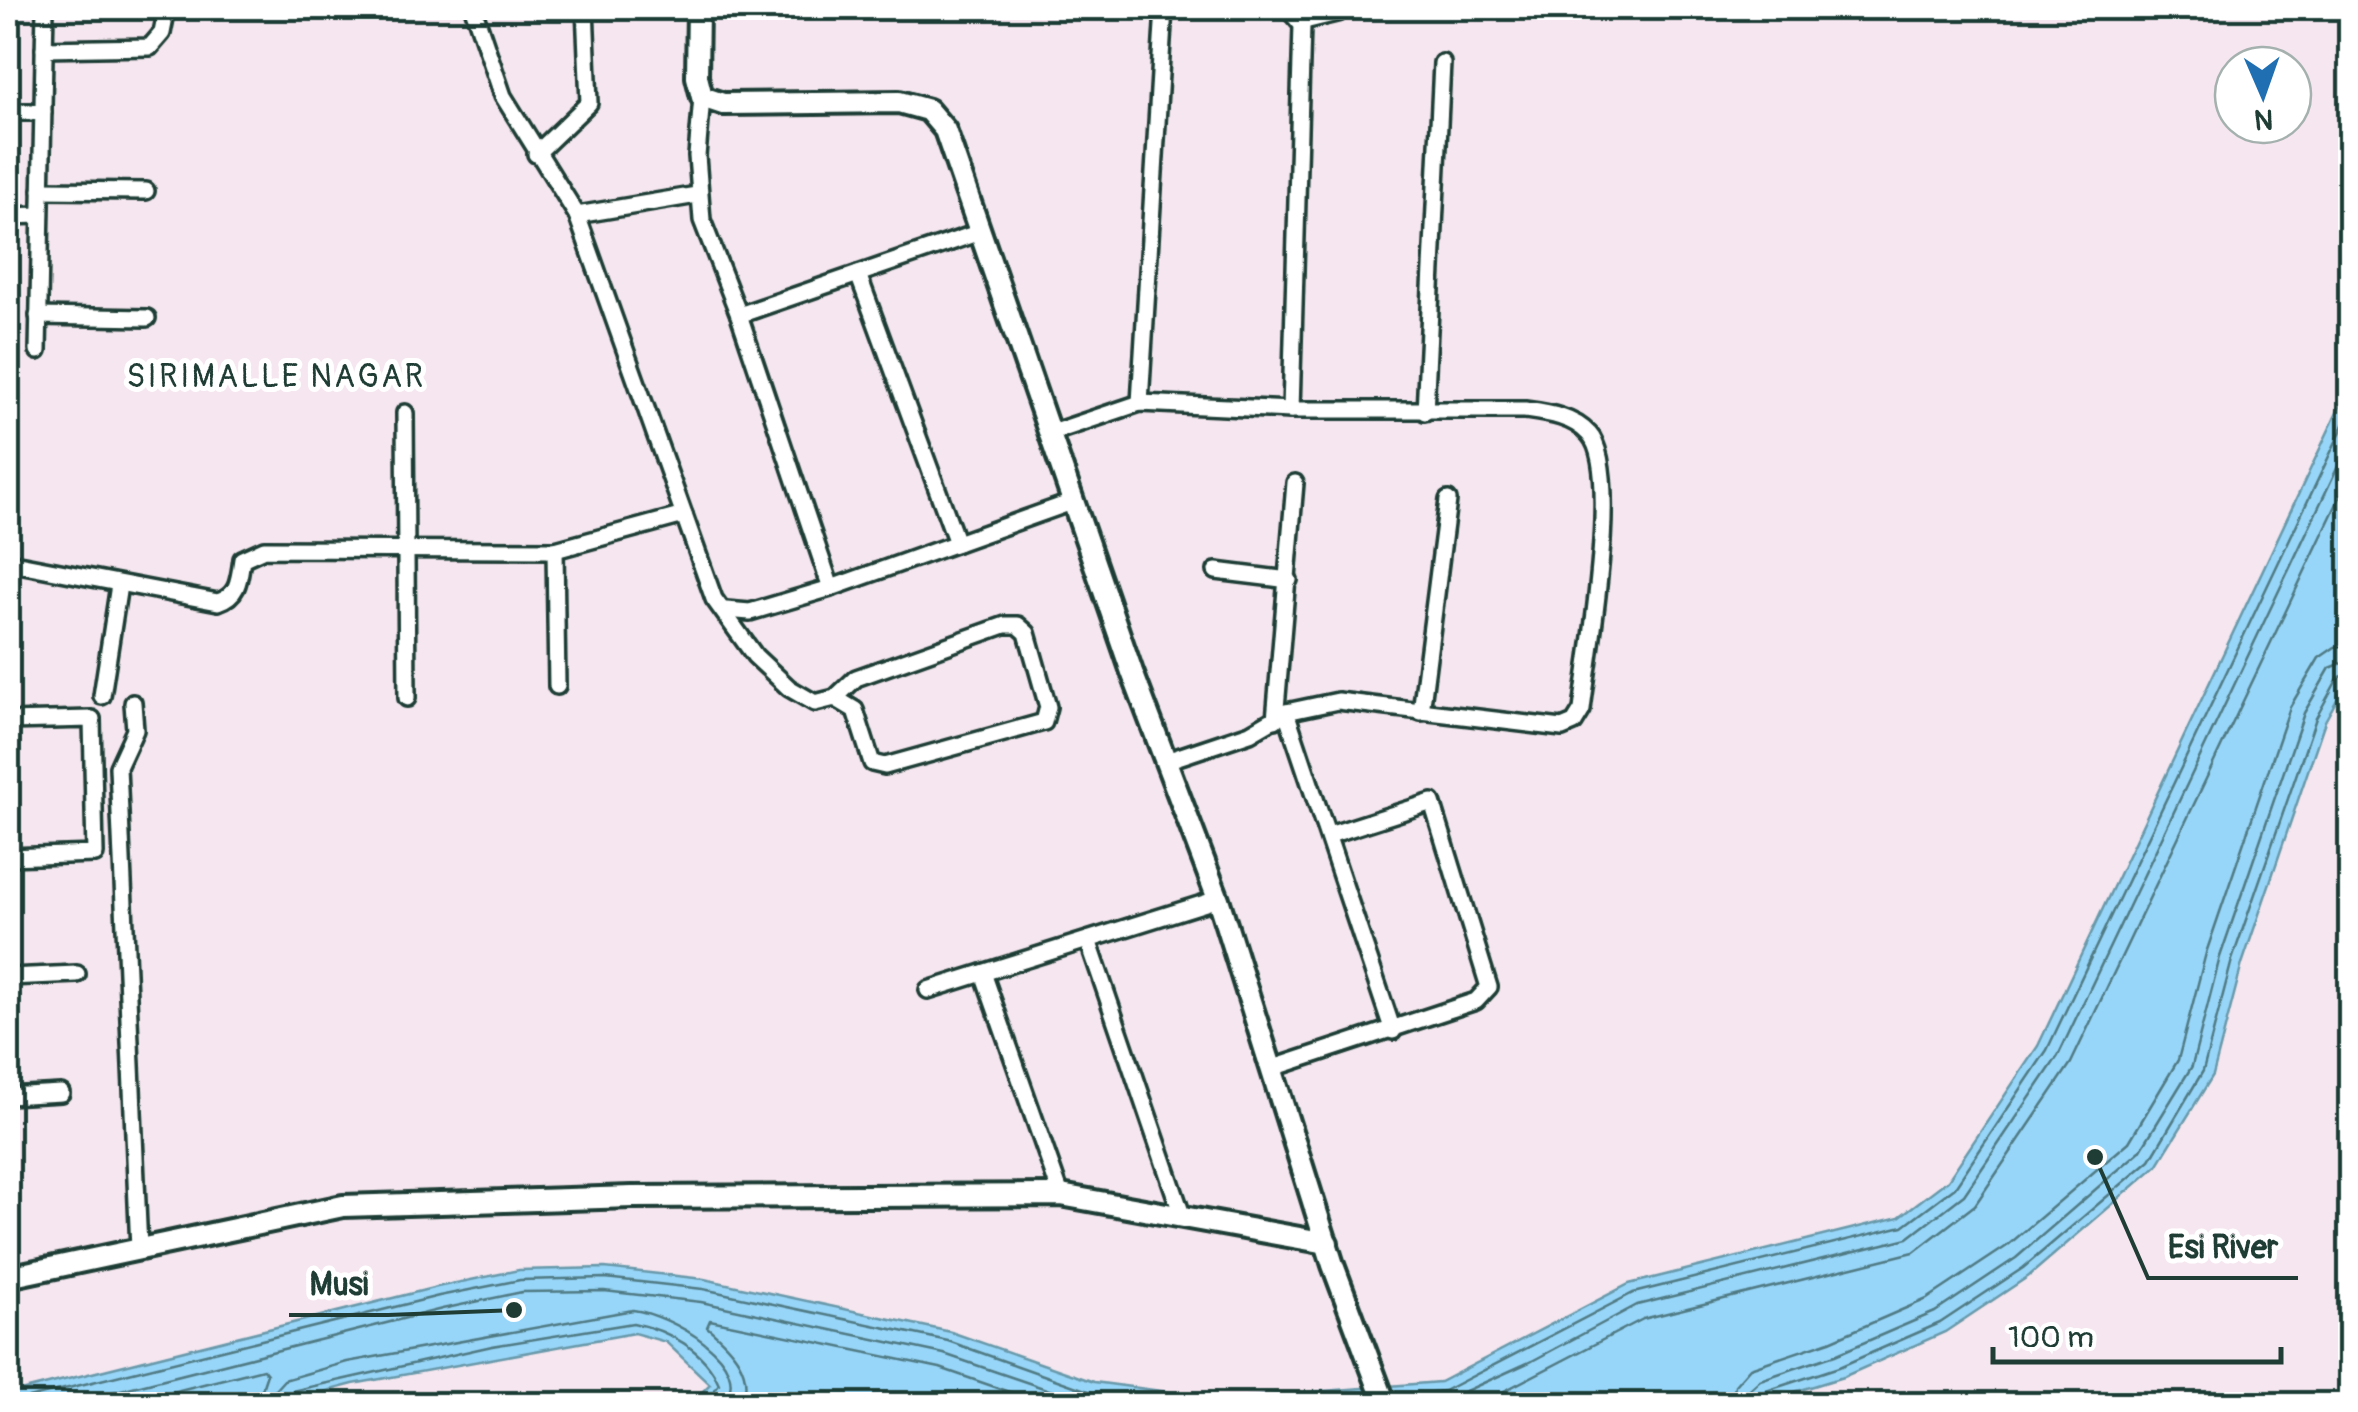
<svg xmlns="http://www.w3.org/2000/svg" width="2358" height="1412" font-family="Pangolin,sans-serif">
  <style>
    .water { fill: #98d6f9; stroke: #6899aa; stroke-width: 2.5 }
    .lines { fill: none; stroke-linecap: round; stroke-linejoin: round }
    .shore { stroke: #4f7a83; stroke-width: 2.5 }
    .service-casing { stroke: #1f3d34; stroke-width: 15 }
    .minor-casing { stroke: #1f3d34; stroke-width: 22 }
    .tertiary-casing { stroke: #1f3d34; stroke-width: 28 }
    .service { stroke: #fff; stroke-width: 8 }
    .minor { stroke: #fff; stroke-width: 15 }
    .tertiary { stroke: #fff; stroke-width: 20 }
    .labels { text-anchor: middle; stroke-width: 10; stroke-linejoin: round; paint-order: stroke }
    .neighbourhood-label { font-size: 32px; letter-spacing: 2.5px; fill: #1f3d34; stroke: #fff }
    .leader { fill: none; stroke: #1f3d34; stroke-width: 4 }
    .callout-dot { fill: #1f3d34; stroke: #fff; stroke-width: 4 }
    .callout-label { font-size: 32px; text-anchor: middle; font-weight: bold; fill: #1f3d34; stroke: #fff; stroke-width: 10; stroke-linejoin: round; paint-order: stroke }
  </style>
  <rect width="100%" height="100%" fill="#f6e6ef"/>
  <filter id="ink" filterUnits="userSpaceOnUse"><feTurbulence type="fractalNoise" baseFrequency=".01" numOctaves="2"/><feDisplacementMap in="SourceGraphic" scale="20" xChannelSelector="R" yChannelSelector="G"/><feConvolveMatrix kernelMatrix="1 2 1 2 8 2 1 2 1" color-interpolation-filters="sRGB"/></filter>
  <g filter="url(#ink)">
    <polygon class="water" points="2350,385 2350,676 2325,721 2242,964 2213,1075 2157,1166 2029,1276 1945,1332 1843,1377 1755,1404 690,1404 710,1384 666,1342 634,1333 353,1384 278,1404 8,1404 8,1394 437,1287 519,1270 605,1268 704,1279 951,1332 1094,1382 1221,1399 1440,1382 1629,1284 1899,1217 1948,1180 2038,1046"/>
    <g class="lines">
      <g class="shore">
        <polyline points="1395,1395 1444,1391 1633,1293 1903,1226 1955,1187 2047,1050 2350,412"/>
        <polyline points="8,1403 439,1296 520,1280 605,1278 703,1289 948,1341 1091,1392 1184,1404"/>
        <polyline points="65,1404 442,1309 522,1292 604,1291 701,1302 944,1354 1090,1404"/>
        <polyline points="124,1404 263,1369 267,1374 257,1404"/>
        <path d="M272,1404l2,-13 10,-11 63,-18 286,-52c34,4 126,52 89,94"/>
        <path d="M284,1404l8,-13 200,-45 141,-23c35,7 72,27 86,61l-15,20"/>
        <path d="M741,1404c15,-32 -10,-57 -34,-77l3,-7 230,48 104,36"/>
        <polyline points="1437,1404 1532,1361 1637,1305 1908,1238 1964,1195 2058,1056 2350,441"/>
        <polyline points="1479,1404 1643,1319 1914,1252 1975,1205 2071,1063 2350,476"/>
        <polyline points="1732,1404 1735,1385 1750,1368 1830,1341 1927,1299 2007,1246 2129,1142 2178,1060 2206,953 2290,707 2319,658 2335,647 2350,645"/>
        <polyline points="1747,1404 1750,1389 1760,1380 1835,1355 1935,1312 2016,1258 2140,1151 2192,1066 2220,957 2304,713 2330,668 2350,660"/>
        <polyline points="1759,1404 1766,1391 1839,1367 1940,1323 2023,1268 2150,1160 2203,1071 2232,960 2316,718 2338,678 2350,673"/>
      </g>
      <defs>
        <polyline id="service" points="1302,25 1339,16 1339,8"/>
        <g id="minor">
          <polyline points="473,8 503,96 577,215 714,599 755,656 789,688 815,703 835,698 855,710 872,763 885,766 1044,722 1048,707 1027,633 1018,625 1005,625 856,678 835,698"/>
          <polyline points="1277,8 1290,11 1302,25 1291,410"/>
          <polyline points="44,49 150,47 162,33 167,8"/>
          <polyline points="702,97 697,156 702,220 739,315 831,588"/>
          <polyline points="8,112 43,112"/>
          <polyline points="536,154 589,103 585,8"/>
          <polyline points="41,190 146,191"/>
          <polyline points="577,215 697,195"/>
          <polyline points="8,216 40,215"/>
          <polyline points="858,274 957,543"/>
          <polyline points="739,315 980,232"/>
          <polyline points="38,316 147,318"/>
          <polyline points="38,351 45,8"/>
          <polyline points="1140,403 1164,8"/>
          <polyline points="1425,412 1442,63"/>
          <polyline points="405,413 407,698"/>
          <path d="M1048,434l92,-31 151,7h234c21,3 48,6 64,24 33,35 -1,224 -7,276l-8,13 -12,5 -224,-27 -52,11 -36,21 -84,28"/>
          <polyline points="555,550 557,686"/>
          <path d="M8,562l210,40c21,-7 21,-23 24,-43l22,-10 291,1 129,-35"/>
          <polyline points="1216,571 1289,580"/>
          <polyline points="726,610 750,612 831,588 1072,502"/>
          <polyline points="102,696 119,585"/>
          <polyline points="133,703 135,730 118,767 139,1249"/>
          <polyline points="1286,712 1393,1031"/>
          <polyline points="1421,712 1448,500"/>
          <polyline points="1275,720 1295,483"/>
          <polyline points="8,721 92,719 95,854 8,857"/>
          <polyline points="1088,940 1183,1218"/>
          <polyline points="983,973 1061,1195"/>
          <polyline points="8,977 77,974"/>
          <polyline points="928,990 1218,899"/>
          <polyline points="1273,1068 1476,1001 1489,987 1432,802 1329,835"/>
          <polyline points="8,1096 61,1093"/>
        </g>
        <g id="tertiary">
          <polyline points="698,8 697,77 702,97 723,104 899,102 928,110 945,130 1132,672 1218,899 1333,1265 1385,1404"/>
          <polyline points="8,1277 343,1206 632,1197 1061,1195 1327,1243"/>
        </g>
      </defs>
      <use href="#service" class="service-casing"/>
      <use href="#minor" class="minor-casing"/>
      <use href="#tertiary" class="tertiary-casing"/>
      <use href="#service" class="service"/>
      <use href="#minor" class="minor"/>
      <use href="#tertiary" class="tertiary"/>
    </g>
  </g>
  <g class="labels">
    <g class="neighbourhood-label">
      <text x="276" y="387">SIRIMALLE NAGAR</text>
    </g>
  </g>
  <path class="leader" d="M2095 1157L2148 1278H2298M514 1310L388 1315H289"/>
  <g class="callout-dot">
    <circle cx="2095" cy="1157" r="10"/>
    <circle cx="514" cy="1310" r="10"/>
  </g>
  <g class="callout-label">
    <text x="2223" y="1258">Esi River</text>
    <text x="339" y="1295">Musi</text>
  </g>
  <rect width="2358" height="1412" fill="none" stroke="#fff" stroke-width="40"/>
  <rect x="20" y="20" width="2318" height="1372" fill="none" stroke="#1f3d34" stroke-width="4" filter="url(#ink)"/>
  <g transform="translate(2263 95) rotate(178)"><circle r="48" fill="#ffffff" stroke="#a5b1ae" stroke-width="2.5"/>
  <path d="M0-8L18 38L0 25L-18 38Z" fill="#1f6fb2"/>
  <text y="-15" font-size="28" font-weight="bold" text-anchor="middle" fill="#1f3d34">N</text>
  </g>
  <path d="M1993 1347v15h288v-15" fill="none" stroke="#1f3d34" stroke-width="5"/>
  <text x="2008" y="1347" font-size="30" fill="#1f3d34" stroke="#ffffff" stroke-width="8" paint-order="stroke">100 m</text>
</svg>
